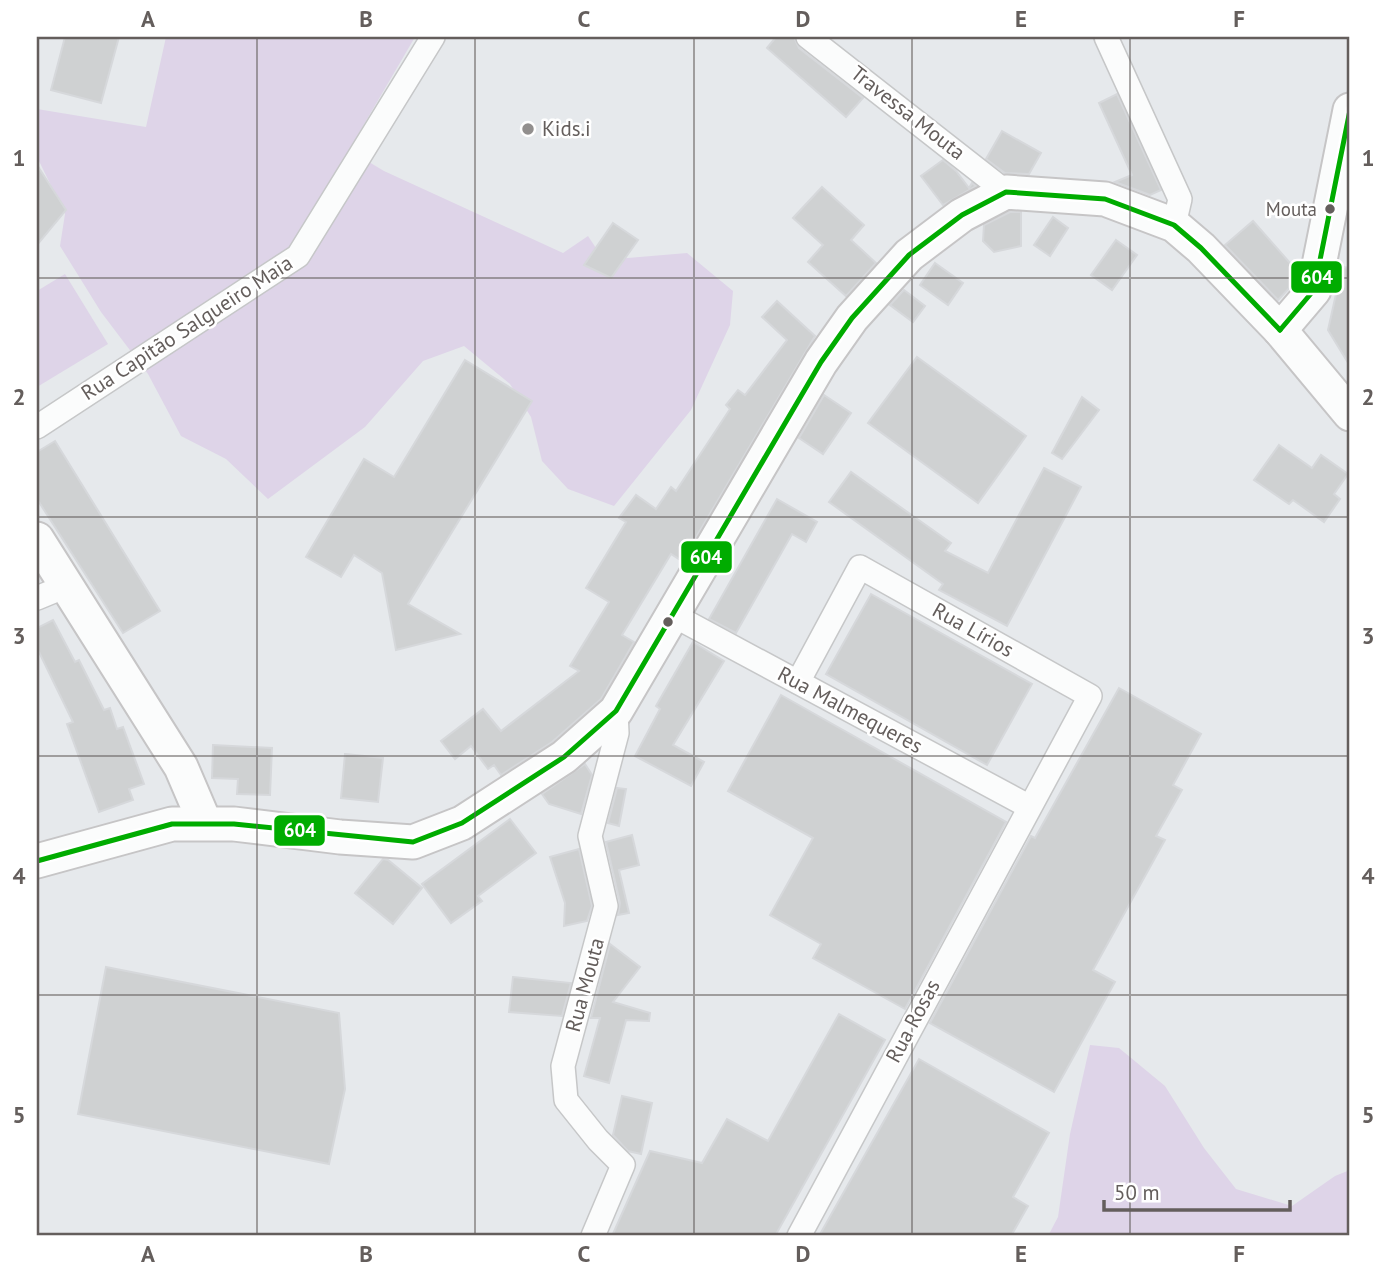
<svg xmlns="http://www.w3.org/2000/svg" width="1387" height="1273" font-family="'PT Sans',sans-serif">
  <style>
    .green { fill: #ded4e8 }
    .building { fill: #cfd1d2; stroke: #d6d8db; stroke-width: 2 }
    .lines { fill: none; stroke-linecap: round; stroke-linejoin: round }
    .street-casing { stroke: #c6c7c8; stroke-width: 26 }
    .secondary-casing { stroke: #c6c5c6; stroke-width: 37 }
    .street { stroke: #fbfcfc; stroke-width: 23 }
    .secondary { stroke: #fbfcfc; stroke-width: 33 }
    .bus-1-casing { stroke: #fff; stroke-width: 10 }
    .bus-1 { stroke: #00ac00; stroke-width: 5 }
    .grid { fill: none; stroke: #645e5c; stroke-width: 2; stroke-opacity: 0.55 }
    .poi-dot { fill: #928f8e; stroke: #fff; stroke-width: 2.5 }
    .bus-dot { fill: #645e5c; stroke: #fff; stroke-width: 2.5 }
    .labels { text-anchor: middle; stroke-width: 5; stroke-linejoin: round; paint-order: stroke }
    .bus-label { font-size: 19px; fill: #645e5c; stroke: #fff; text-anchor: end }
    .street-label { font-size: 21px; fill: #645e5c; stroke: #fff }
    .poi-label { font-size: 21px; fill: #645e5c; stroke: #fff; text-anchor: start }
    .line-badge { stroke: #fff; stroke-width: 2.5 }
    .badge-label { font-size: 19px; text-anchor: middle; font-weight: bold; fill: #fff }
    .neatline { fill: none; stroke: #645e5c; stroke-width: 2.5 }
    .grid-label { font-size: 23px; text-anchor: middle; font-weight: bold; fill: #645e5c }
  </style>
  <rect width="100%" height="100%" fill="#e6e9ec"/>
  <g class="green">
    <polygon points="166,37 415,37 349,150 384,171 563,253 588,236 604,260 687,253 733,291 730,325 691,410 614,506 568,489 542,461 531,417 510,384 464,346 423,361 365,427 268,499 226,459 181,436 148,374 101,312 60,246 65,214 37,157 37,109 146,127"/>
    <polygon points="65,274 108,344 37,387 37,291"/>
    <polygon points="1090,1045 1119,1048 1165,1086 1204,1148 1236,1189 1292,1206 1335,1176 1350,1170 1350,1236 1048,1236 1058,1217 1070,1134"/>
  </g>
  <g class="building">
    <polygon points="65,37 119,37 101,103 51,90"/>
    <polygon points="776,37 794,37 799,48 863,98 846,117 767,48"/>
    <polygon points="1117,94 1161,190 1150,195 1115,182 1132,175 1099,103"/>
    <polygon points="1002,131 1041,153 1029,174 1005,173 986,159"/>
    <polygon points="943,160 956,171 969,188 972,183 976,186 943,205 921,176"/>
    <polygon points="37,165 66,210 37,245"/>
    <polygon points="822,187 864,225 851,240 876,263 846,296 808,262 823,245 793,218"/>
    <polygon points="1010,212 1021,212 1021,246 994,252 983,241 984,225"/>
    <polygon points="1053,217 1068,228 1050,256 1034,245"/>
    <polygon points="1253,221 1298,272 1296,281 1278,300 1225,245"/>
    <polygon points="613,223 638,240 611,278 584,265"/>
    <polygon points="1116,240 1137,255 1112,290 1091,275"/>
    <polygon points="935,263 963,283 948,305 920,285"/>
    <polygon points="1342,267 1350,268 1350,366 1328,330"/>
    <polygon points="904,290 925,306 913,322 890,305"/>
    <polygon points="777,301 815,336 682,561 671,554 622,635 634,642 601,699 552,742 501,775 494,765 488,769 471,746 455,759 441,741 483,709 501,731 579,671 570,666 609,602 586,588 626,522 619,518 636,495 656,509 671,487 676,491 730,409 726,405 738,390 745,395 787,340 762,317"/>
    <polygon points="917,357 1026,436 978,503 868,423"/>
    <polygon points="465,360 532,401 408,604 460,634 396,650 382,573 354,555 341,577 306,557 364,459 394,477"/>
    <polygon points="824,395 851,413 823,454 799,438"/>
    <polygon points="1082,397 1099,410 1062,459 1052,453"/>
    <polygon points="55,441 160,611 123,633 37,499 37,452"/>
    <polygon points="1279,445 1312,468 1321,455 1348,474 1334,494 1340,499 1324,522 1293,500 1289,504 1254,480"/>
    <polygon points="1044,468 1081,487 1007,626 939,590 943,584 829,502 851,472 951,543 945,551 988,573"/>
    <polygon points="777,499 817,522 806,542 792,534 736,633 709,619"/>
    <polygon points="871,594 1032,684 987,765 826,674"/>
    <polygon points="53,620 75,662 79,660 104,710 110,708 117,729 123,727 144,784 129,789 133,800 99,812 67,724 73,722 37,648 37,628"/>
    <polygon points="693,642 724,661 673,745 704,762 691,786 635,756 660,709 656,706"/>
    <polygon points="1119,688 1201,734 1173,785 1182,790 1156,836 1165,840 1093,970 1115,982 1054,1092 930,1023 1031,836 1035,838"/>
    <polygon points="781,695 1006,822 905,1009 813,958 821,944 770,915 813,838 728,791"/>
    <polygon points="213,745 272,748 270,795 237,794 238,779 212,778"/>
    <polygon points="345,754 383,758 378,802 341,798"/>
    <polygon points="585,764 592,775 581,814 549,804 542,794"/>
    <polygon points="617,788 626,789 619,826 608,823"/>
    <polygon points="510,819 536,853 478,896 482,901 451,923 422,884"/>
    <polygon points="632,835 639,865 619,870 629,913 618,915 620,903 606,842"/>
    <polygon points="579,849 592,906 587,921 564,926 565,903 550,857"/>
    <polygon points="383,859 388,860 422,888 393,924 355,893"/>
    <polygon points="610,944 640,967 613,1002 650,1013 649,1021 626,1020 609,1083 584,1076 600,1018 591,1018"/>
    <polygon points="106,967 339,1013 345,1089 329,1164 78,1114"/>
    <polygon points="513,977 571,983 562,1016 509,1012"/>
    <polygon points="839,1014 885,1040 775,1236 612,1236 650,1151 702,1163 727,1119 768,1141"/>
    <polygon points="919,1059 1049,1133 1013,1197 1028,1206 1011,1236 819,1236"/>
    <polygon points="622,1096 652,1103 641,1154 628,1151 613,1135"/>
  </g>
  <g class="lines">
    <defs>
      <g id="street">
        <polyline points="808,37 1006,192"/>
        <polyline points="1106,37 1180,199 1174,225"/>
        <polyline points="37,427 298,256 433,37"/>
        <polyline points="37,598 66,586"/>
        <polyline points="673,615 1028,806"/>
        <polyline points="798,682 860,567 1090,696 799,1236"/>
        <polyline points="593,1236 623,1165 598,1140 566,1100 563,1066 606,906 590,836 617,733 616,711"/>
      </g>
      <g id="secondary">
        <polyline points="1280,330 1314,290 1350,110"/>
        <polyline points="37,539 181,767 205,823"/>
        <polyline points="37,861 172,824 234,824 340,837 413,842 462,823 564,757 616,711 821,362 852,318 909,255 962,215 1006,192 1105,199 1174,225 1201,248 1280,330 1350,414"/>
      </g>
    </defs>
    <use href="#street" class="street-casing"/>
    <use href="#secondary" class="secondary-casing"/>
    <use href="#street" class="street"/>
    <use href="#secondary" class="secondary"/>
    <defs>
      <g id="bus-1">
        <polyline points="1280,330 1314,290 1350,110"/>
        <polyline points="37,861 172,824 234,824 413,842 462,823 564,757 616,711 821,362 852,318 909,255 962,215 1006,192 1105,199 1174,225 1201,248 1280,330"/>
      </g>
    </defs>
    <use href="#bus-1" class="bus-1-casing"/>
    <use href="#bus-1" class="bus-1"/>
  </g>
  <path class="grid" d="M257,37v1199M475,37v1199M694,37v1199M912,37v1199M1130,37v1199M37,278h1313M37,517h1313M37,756h1313M37,995h1313"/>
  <circle class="poi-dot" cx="528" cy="129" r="7"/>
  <g class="bus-dot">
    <circle cx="1330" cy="209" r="6"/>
    <circle cx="668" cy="622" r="6"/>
  </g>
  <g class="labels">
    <g class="bus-label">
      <text x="1317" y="216">Mouta</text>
    </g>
    <g class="street-label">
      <text transform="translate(908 113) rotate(38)" y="7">Travessa Mouta</text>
      <text transform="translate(187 328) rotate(-33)" y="7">Rua Capitão Salgueiro Maia</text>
      <text transform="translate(973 630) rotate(29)" y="7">Rua Lírios</text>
      <text transform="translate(850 710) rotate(28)" y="7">Rua Malmequeres</text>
      <text transform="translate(585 985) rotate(-75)" y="7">Rua Mouta</text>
      <text transform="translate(913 1021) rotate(-62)" y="7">Rua Rosas</text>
    </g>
    <g class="poi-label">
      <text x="542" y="136">Kids.i</text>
    </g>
  </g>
  <g class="line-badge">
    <rect x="1290" y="260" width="53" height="34" rx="7" fill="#00ac00"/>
    <rect x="680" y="540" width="53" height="34" rx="7" fill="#00ac00"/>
    <rect x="273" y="814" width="53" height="33" rx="7" fill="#00ac00"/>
  </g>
  <g class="badge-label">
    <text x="1317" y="284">604</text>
    <text x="706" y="564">604</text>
    <text x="300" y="837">604</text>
  </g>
  <rect width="1387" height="1273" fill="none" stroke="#ffffff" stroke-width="77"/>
  <path d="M1104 1200v10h186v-10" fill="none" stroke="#645e5c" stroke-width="3.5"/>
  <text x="1114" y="1200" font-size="21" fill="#645e5c" stroke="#ffffff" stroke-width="5" paint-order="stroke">50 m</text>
  <rect x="38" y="38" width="1310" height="1196" class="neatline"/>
  <g class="grid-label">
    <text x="148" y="27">A</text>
    <text x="366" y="27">B</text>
    <text x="584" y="27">C</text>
    <text x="803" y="27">D</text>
    <text x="1021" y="27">E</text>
    <text x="1239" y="27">F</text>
    <text x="19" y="166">1</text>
    <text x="1368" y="166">1</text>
    <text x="19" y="405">2</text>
    <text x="1368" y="405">2</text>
    <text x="19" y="644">3</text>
    <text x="1368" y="644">3</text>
    <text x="19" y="884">4</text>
    <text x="1368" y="884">4</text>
    <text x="19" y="1123">5</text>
    <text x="1368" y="1123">5</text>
    <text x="148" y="1262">A</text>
    <text x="366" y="1262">B</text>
    <text x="584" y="1262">C</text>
    <text x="803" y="1262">D</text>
    <text x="1021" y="1262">E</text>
    <text x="1239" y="1262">F</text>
  </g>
</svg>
